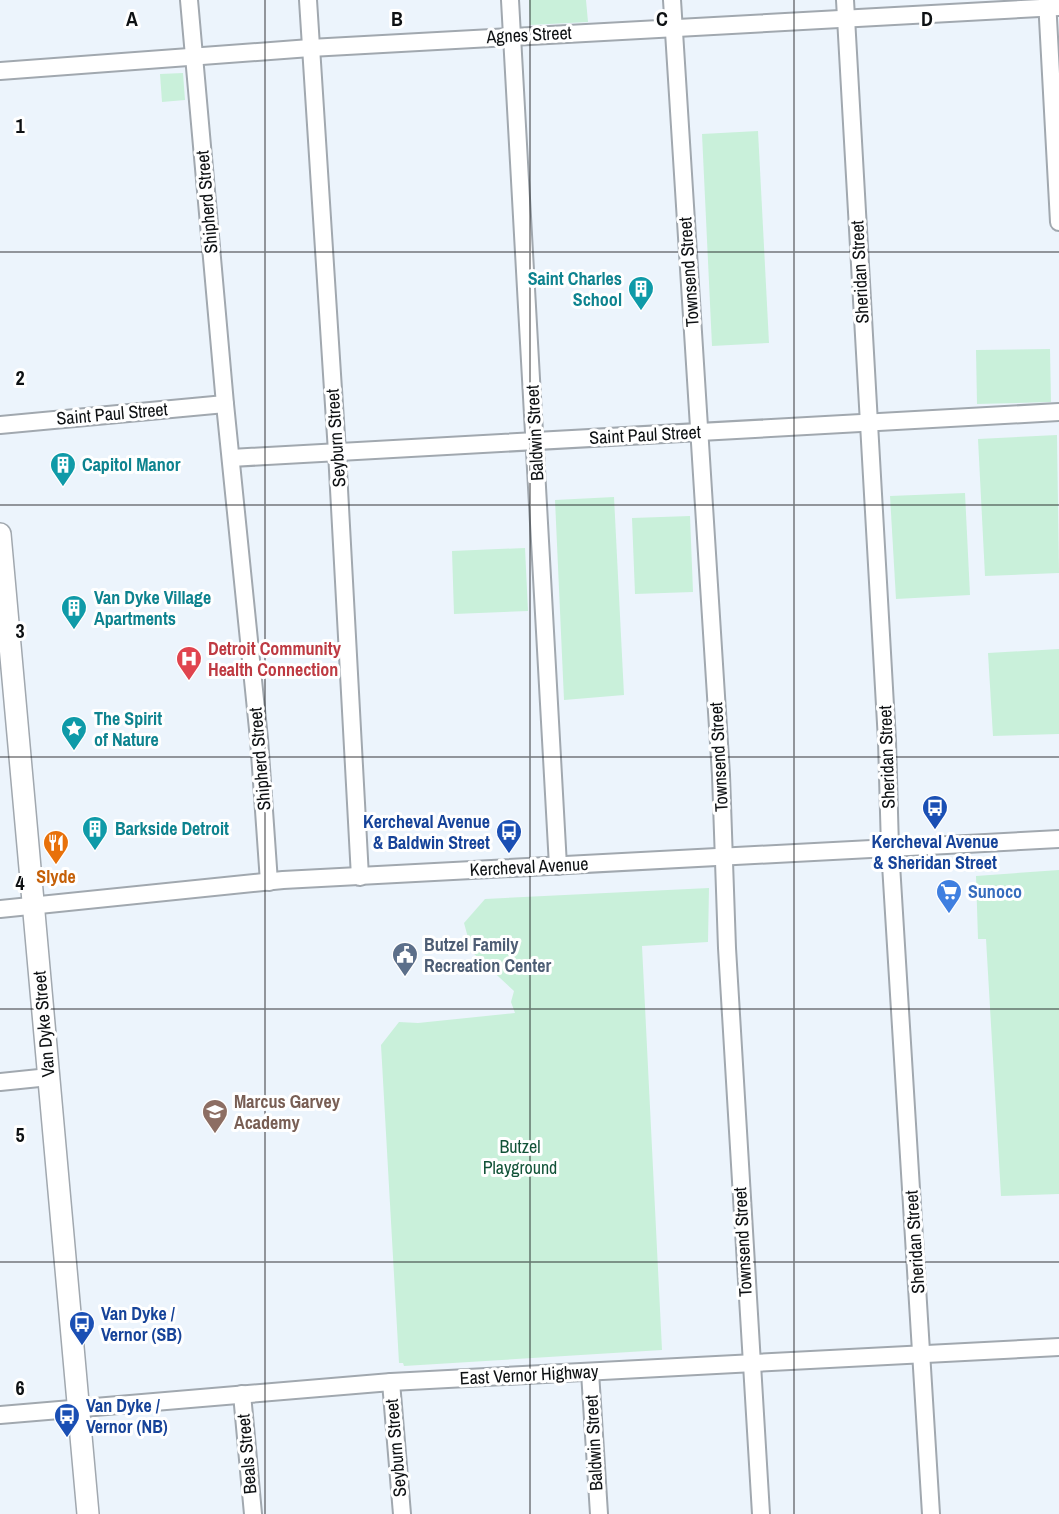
<svg xmlns="http://www.w3.org/2000/svg" width="1059" height="1514" font-family="'Archivo Narrow',sans-serif">
  <style>
    .green { fill: #c9f0da }
    .lines { fill: none; stroke-linecap: round; stroke-linejoin: round }
    .minor-casing { stroke: #a1a8af; stroke-width: 20 }
    .major-casing { stroke: #a1a8af; stroke-width: 24 }
    .minor { stroke: #fff; stroke-width: 16 }
    .major { stroke: #fff; stroke-width: 21 }
    .grid { fill: none; stroke: #0e1113; stroke-width: 1.5; stroke-opacity: 0.55 }
    .labels { text-anchor: middle; stroke-width: 6; stroke-linejoin: round; paint-order: stroke }
    .street-label { font-size: 18px; fill: #0e1113; stroke: #fff }
    .culture-label { font-size: 18px; font-weight: bold; fill: #0d838f; stroke: #fff; text-anchor: start }
    .health-label { font-size: 18px; font-weight: bold; fill: #be3a42; stroke: #fff; text-anchor: start }
    .transit-label { font-size: 18px; font-weight: bold; fill: #164399; stroke: #fff; text-anchor: start }
    .food-label { font-size: 18px; font-weight: bold; fill: #c56008; stroke: #fff }
    .shop-label { font-size: 18px; font-weight: bold; fill: #366cbe; stroke: #fff; text-anchor: start }
    .service-label { font-size: 18px; font-weight: bold; fill: #4e5e75; stroke: #fff; text-anchor: start }
    .education-label { font-size: 18px; font-weight: bold; fill: #785e54; stroke: #fff; text-anchor: start }
    .park-label { font-size: 18px; fill: #125338; stroke: #fff }
    .grid-label { font-size: 20px; text-anchor: middle; font-weight: bold; fill: #0e1113; stroke: #fff; stroke-width: 6; stroke-linejoin: round; paint-order: stroke }
  </style>
  <rect width="100%" height="100%" fill="#ecf4fc"/>
  <g class="green">
    <polygon points="529,0 586,0 588,22 530,25"/>
    <polygon points="183,73 185,100 162,102 160,74"/>
    <polygon points="758,131 769,343 712,346 702,134"/>
    <polygon points="1050,349 1051,402 977,404 976,350"/>
    <polygon points="1057,435 1059,573 985,576 978,439"/>
    <polygon points="965,493 970,595 896,599 890,496"/>
    <polygon points="614,497 624,695 564,700 555,500"/>
    <polygon points="690,516 693,592 635,594 632,518"/>
    <polygon points="525,548 528,611 454,614 452,551"/>
    <polygon points="1059,649 1059,734 993,736 988,653"/>
    <polygon points="1059,870 1059,1194 1001,1196 986,939 978,939 976,876"/>
    <polygon points="709,888 708,942 642,946 662,1350 404,1366 403,1363 399,1363 381,1045 399,1022 418,1023 515,1013 511,1002 514,991 472,952 464,923 485,899"/>
  </g>
  <g class="lines">
    <defs>
      <g id="minor">
        <polyline points="189,0 225,404 259,739 269,882"/>
        <polyline points="308,0 337,452 360,877"/>
        <polyline points="510,0 558,866"/>
        <polyline points="672,0 721,775 727,948 761,1514"/>
        <polyline points="845,0 887,741 890,848 931,1514"/>
        <polyline points="1047,0 1059,222"/>
        <polyline points="0,71 310,48 1059,7"/>
        <polyline points="0,425 225,404"/>
        <polyline points="231,458 1059,412"/>
        <polyline points="0,909 283,880 1059,839"/>
        <polyline points="0,1082 49,1077"/>
        <polyline points="590,1372 599,1514"/>
        <polyline points="391,1382 402,1514"/>
        <polyline points="242,1394 253,1514"/>
        <polyline points="0,1415 391,1382 1059,1347"/>
      </g>
      <polyline id="major" points="0,534 88,1514"/>
    </defs>
    <use href="#minor" class="minor-casing"/>
    <use href="#major" class="major-casing"/>
    <use href="#minor" class="minor"/>
    <use href="#major" class="major"/>
  </g>
  <path class="grid" d="M265,0v1514M530,0v1514M794,0v1514M0,252h1059M0,505h1059M0,757h1059M0,1009h1059M0,1262h1059"/>
  <defs>
    <symbol id="building-pin" viewBox="-11 -11 22 30"><path d="M0 17L-7.5 6A9.5 9.5 0 1 1 7.5 6Z" fill="#0f9aa8" stroke="#fff"/><path d="M-4-6H4V6H1V3H-1V6H-4ZM-2.5-4.3h1.7v1.8h-1.7ZM.8-4.3h1.7v1.8H.8ZM-2.5-1h1.7V.8h-1.7ZM.8-1h1.7V.8H.8Z" fill="#fff"/></symbol>
    <symbol id="hospital-pin" viewBox="-11 -11 22 30"><path d="M0 17L-7.5 6A9.5 9.5 0 1 1 7.5 6Z" fill="#e0444e" stroke="#fff"/><path d="M-5-5h3v3.5h4V-5h3V5h-3V1.5h-4V5h-3Z" fill="#fff"/></symbol>
    <symbol id="sight-pin" viewBox="-11 -11 22 30"><path d="M0 17L-7.5 6A9.5 9.5 0 1 1 7.5 6Z" fill="#0f9aa8" stroke="#fff"/><path d="M0-6L1.8-2.2L6-1.7L2.9 1.2L3.7 5.4L0 3.3L-3.7 5.4L-2.9 1.2L-6-1.7L-1.8-2.2Z" fill="#fff"/></symbol>
    <symbol id="bus-pin" viewBox="-11 -11 22 30"><path d="M0 17L-7.5 6A9.5 9.5 0 1 1 7.5 6Z" fill="#1a4fb4" stroke="#fff"/><path d="M-5-6H5V4H4V6H2V4H-2V6H-4V4H-5ZM-3.5-4V0h7V-4ZM-3.5 1.2v1.5H-2V1.2ZM2 1.2v1.5H3.5V1.2Z" fill="#fff"/></symbol>
    <symbol id="restaurant-pin" viewBox="-11 -11 22 30"><path d="M0 17L-7.5 6A9.5 9.5 0 1 1 7.5 6Z" fill="#e8710a" stroke="#fff"/><path d="M-5-6h1v4h1v-4h1v4h1v-4h1v5L-1.5 .5V6h-2V.5L-5-1ZM5-6V6H3V1.5H1.5Q1.5-4 5-6Z" fill="#fff"/></symbol>
    <symbol id="supermarket-pin" viewBox="-11 -11 22 30"><path d="M0 17L-7.5 6A9.5 9.5 0 1 1 7.5 6Z" fill="#3f7fe0" stroke="#fff"/><path d="M-6-5.5h2.5l.6 2H6L4.5 2H-2.5L-4.4-4H-6ZM-1.5 3.2a1.3 1.3 0 1 0 .1 0ZM3 3.2a1.3 1.3 0 1 0 .1 0Z" fill="#fff"/></symbol>
    <symbol id="civic-pin" viewBox="-11 -11 22 30"><path d="M0 17L-7.5 6A9.5 9.5 0 1 1 7.5 6Z" fill="#5c6f8a" stroke="#fff"/><path d="M-.6-6.5H3V-4.5H.6V-3L4-1V1h2V6H-6V1h2V-1L-.6-3ZM-1.2 2.5V6h2.4V2.5Z" fill="#fff"/></symbol>
    <symbol id="school-pin" viewBox="-11 -11 22 30"><path d="M0 17L-7.5 6A9.5 9.5 0 1 1 7.5 6Z" fill="#8d6e63" stroke="#fff"/><path d="M0-5L7-2L0 1L-7-2ZM-4 1L0 2.5L4 1V4Q0 6-4 4Z" fill="#fff"/></symbol>
  </defs>
  <g fill-rule="evenodd">
    <use href="#building-pin" x="626" y="274" width="30" height="40"/>
    <use href="#building-pin" x="48" y="450" width="30" height="40"/>
    <use href="#building-pin" x="59" y="593" width="30" height="40"/>
    <use href="#hospital-pin" x="174" y="644" width="30" height="40"/>
    <use href="#sight-pin" x="59" y="714" width="30" height="40"/>
    <use href="#bus-pin" x="920" y="793" width="30" height="40"/>
    <use href="#building-pin" x="80" y="814" width="30" height="40"/>
    <use href="#bus-pin" x="494" y="817" width="30" height="40"/>
    <use href="#restaurant-pin" x="41" y="828" width="30" height="40"/>
    <use href="#supermarket-pin" x="934" y="877" width="30" height="40"/>
    <use href="#civic-pin" x="390" y="940" width="30" height="40"/>
    <use href="#school-pin" x="200" y="1097" width="30" height="40"/>
    <use href="#bus-pin" x="67" y="1309" width="30" height="40"/>
    <use href="#bus-pin" x="52" y="1401" width="30" height="40"/>
  </g>
  <g class="labels">
    <g class="street-label">
      <text transform="translate(529 35) rotate(-3)" y="6">Agnes Street</text>
      <text transform="translate(207 202) rotate(-95)" y="6">Shipherd Street</text>
      <text transform="translate(689 272) rotate(-94)" y="6">Townsend Street</text>
      <text transform="translate(860 272) rotate(-93)" y="6">Sheridan Street</text>
      <text transform="translate(112 414) rotate(-5)" y="6">Saint Paul Street</text>
      <text transform="translate(535 433) rotate(-93)" y="6">Baldwin Street</text>
      <text transform="translate(645 435) rotate(-3)" y="6">Saint Paul Street</text>
      <text transform="translate(336 438) rotate(-94)" y="6">Seyburn Street</text>
      <text transform="translate(719 757) rotate(-93)" y="6">Townsend Street</text>
      <text transform="translate(887 757) rotate(-92)" y="6">Sheridan Street</text>
      <text transform="translate(260 759) rotate(-95)" y="6">Shipherd Street</text>
      <text transform="translate(529 867) rotate(-3)" y="6">Kercheval Avenue</text>
      <text transform="translate(44 1024) rotate(-95)" y="6">Van Dyke Street</text>
      <text transform="translate(743 1242) rotate(-93)" y="6">Townsend Street</text>
      <text transform="translate(915 1242) rotate(-94)" y="6">Sheridan Street</text>
      <text transform="translate(529 1375) rotate(-3)" y="6">East Vernor Highway</text>
      <text transform="translate(594 1443) rotate(-93)" y="6">Baldwin Street</text>
      <text transform="translate(396 1448) rotate(-95)" y="6">Seyburn Street</text>
      <text transform="translate(247 1454) rotate(-95)" y="6">Beals Street</text>
    </g>
    <g class="culture-label">
      <text x="622" y="285" text-anchor="end">Saint Charles<tspan x="622" dy="21">School</tspan></text>
      <text x="82" y="471">Capitol Manor</text>
      <text x="94" y="604">Van Dyke Village<tspan x="94" dy="21">Apartments</tspan></text>
      <text x="94" y="725">The Spirit<tspan x="94" dy="21">of Nature</tspan></text>
      <text x="115" y="835">Barkside Detroit</text>
    </g>
    <g class="health-label">
      <text x="208" y="655">Detroit Community<tspan x="208" dy="21">Health Connection</tspan></text>
    </g>
    <g class="transit-label">
      <text x="490" y="828" text-anchor="end">Kercheval Avenue<tspan x="490" dy="21">&amp; Baldwin Street</tspan></text>
      <text x="935" y="848" text-anchor="middle">Kercheval Avenue<tspan x="935" dy="21">&amp; Sheridan Street</tspan></text>
      <text x="101" y="1320">Van Dyke /<tspan x="101" dy="21">Vernor (SB)</tspan></text>
      <text x="86" y="1412">Van Dyke /<tspan x="86" dy="21">Vernor (NB)</tspan></text>
    </g>
    <g class="food-label">
      <text x="56" y="883">Slyde</text>
    </g>
    <g class="shop-label">
      <text x="968" y="898">Sunoco</text>
    </g>
    <g class="service-label">
      <text x="424" y="951">Butzel Family<tspan x="424" dy="21">Recreation Center</tspan></text>
    </g>
    <g class="education-label">
      <text x="234" y="1108">Marcus Garvey<tspan x="234" dy="21">Academy</tspan></text>
    </g>
    <g class="park-label">
      <text x="520" y="1153">Butzel<tspan x="520" dy="21">Playground</tspan></text>
    </g>
  </g>
  <g class="grid-label">
    <text x="132" y="26">A</text>
    <text x="397" y="26">B</text>
    <text x="662" y="26">C</text>
    <text x="927" y="26">D</text>
    <text x="20" y="133">1</text>
    <text x="20" y="385">2</text>
    <text x="20" y="638">3</text>
    <text x="20" y="890">4</text>
    <text x="20" y="1142">5</text>
    <text x="20" y="1395">6</text>
  </g>
</svg>
